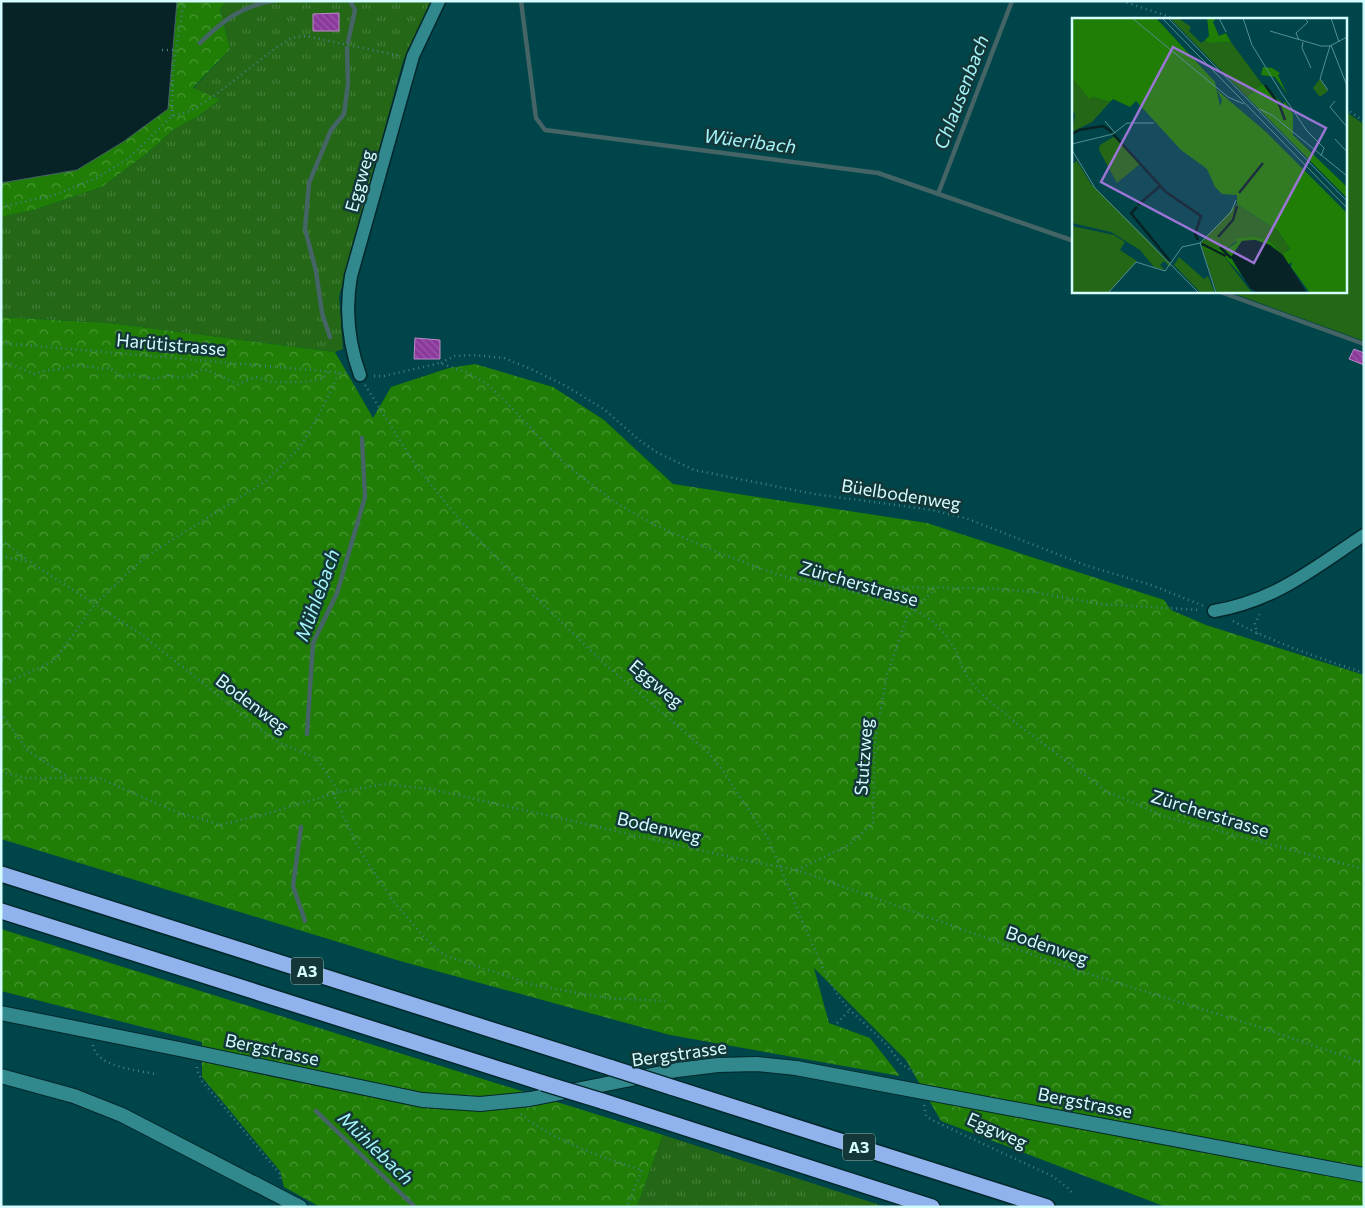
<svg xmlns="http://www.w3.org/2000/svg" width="1365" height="1208" font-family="Commissioner,sans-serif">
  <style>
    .grass { fill: url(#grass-tufts) }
    .forest { fill: url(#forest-crowns) }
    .park { fill: #246716 }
    .water { fill: #072325; stroke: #456466 }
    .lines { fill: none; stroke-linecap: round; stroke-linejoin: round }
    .stream { stroke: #456466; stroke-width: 4.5 }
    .building { fill: url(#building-back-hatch); stroke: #bd8ac7 }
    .minor-casing { stroke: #03282b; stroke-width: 15 }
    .tertiary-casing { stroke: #03282b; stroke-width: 16 }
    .motorway-casing { stroke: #03282b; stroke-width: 18 }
    .path { stroke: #448083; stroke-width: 2.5; stroke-dasharray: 1 4; stroke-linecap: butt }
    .minor { stroke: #31898e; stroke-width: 12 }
    .tertiary { stroke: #31898e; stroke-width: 14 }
    .motorway { stroke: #90b3ed; stroke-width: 15 }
    .motorway-bridge-casing { stroke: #03282b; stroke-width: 18; stroke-linecap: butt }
    .motorway-bridge { stroke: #90b3ed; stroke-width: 15 }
    .labels { text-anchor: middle; stroke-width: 5; stroke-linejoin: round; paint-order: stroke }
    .shield { fill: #14383a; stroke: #9bc2c4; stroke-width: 1 }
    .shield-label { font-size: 16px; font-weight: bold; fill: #d5fdff }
    .street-label { font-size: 18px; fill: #d5fdff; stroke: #14383a }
    .water-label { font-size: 19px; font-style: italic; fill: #a4f4f9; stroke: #14383a }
    .inset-river { fill: none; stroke: #072325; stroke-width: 2.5 }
    .inset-road { fill: none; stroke: #558f92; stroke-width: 1 }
    .view { fill: #9a75d5; fill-opacity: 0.15; stroke: #9a75d5; stroke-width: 2.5 }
    .inset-edge { fill: none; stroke: #d5fdff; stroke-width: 2.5 }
  </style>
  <defs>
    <pattern id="grass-tufts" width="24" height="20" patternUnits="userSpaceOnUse" patternTransform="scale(1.25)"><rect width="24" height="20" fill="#246716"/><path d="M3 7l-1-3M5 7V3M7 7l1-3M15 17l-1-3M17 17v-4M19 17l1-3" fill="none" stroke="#437e39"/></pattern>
    <pattern id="forest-crowns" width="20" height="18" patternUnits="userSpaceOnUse" patternTransform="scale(1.25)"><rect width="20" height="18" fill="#207d05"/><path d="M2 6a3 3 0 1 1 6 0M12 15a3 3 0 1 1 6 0" fill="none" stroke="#4a9737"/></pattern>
    <pattern id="building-back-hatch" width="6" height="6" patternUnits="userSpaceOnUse" patternTransform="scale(1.25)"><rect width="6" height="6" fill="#8b3a9b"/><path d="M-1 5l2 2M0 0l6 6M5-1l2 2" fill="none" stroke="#9a57aa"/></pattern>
  </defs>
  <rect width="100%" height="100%" fill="#004549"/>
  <g class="grass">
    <polygon points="227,1 433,1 403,61 339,297 343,349 335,352 110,323 1,317 1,217 34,210 102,187 150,151 173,130 197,117 220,100 193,89 230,49 220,9"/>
    <polygon points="663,1135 886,1207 637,1207"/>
  </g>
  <g class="forest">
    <polygon points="177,1 227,1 220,9 230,49 193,88 220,100 197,117 173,130 150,151 102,187 34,210 1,217 1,183 77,170 168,109"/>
    <polygon points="1,317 110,323 335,352 373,418 391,387 449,368 475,364 553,387 604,420 673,484 927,523 1164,600 1171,610 1206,625 1364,675 1364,1207 1166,1207 941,1121 906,1060 814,968 829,1023 870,1038 900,1076 670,1035 400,961 1,839"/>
    <polygon points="1,929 663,1135 637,1207 320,1207 284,1187 280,1171 202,1077 202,1042 1,991"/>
  </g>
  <polygon class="park" points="1346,112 1364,124 1364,341 1227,291 1346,291"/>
  <polygon class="water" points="1,1 177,1 168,109 123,142 77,170 1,183"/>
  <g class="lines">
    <g class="stream">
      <polyline points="521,1 536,118 545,130 878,173 1074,241"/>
      <polyline points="348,42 355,10 350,1"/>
      <path d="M200,43c21,-21 43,-38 73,-42"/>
      <polyline points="938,194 1012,1"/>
      <polyline points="1218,291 1364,344"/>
      <polyline points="330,337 322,313 316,271 305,229 309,183 331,130 344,114 348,84 347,48"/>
      <polyline points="307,734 313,643 337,593 365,497 362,438"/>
      <polyline points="301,827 293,886 305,921"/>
      <polyline points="316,1111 415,1207"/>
    </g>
  </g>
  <g class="building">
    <polygon points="339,13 339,31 313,31 313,14"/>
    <polygon points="415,338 440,340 440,359 414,359"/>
    <polygon points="1354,349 1364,353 1364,365 1349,359"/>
  </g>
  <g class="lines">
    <defs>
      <g id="minor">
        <path d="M360,375c-12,-33 -15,-65 -9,-99l62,-220 26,-55"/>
        <path d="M1214,611c61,-10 100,-43 150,-76"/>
      </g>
      <g id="tertiary">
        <polyline points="1,1013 184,1050 422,1100 480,1104 530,1099 677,1070 718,1065 757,1064 796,1068 1364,1175"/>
        <polyline points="1,1076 74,1096 122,1115 300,1207"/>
      </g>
      <g id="motorway">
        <polyline points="1,874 612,1068"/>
        <polyline points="1,911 543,1083"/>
        <polyline points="671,1087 1047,1207"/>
        <polyline points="602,1101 932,1207"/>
      </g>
    </defs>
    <use href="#minor" class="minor-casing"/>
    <use href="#tertiary" class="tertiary-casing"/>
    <use href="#motorway" class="motorway-casing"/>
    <g class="path">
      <polyline points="1122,1 1176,19"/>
      <polyline points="162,50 176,50"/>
      <polyline points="1346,109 1364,121"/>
      <polyline points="172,116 173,69 184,1"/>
      <polyline points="1,207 54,195 97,178 129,158 172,116 188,112 210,99 277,47 291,38 305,36 401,56"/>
      <polyline points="1,343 346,373"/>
      <polyline points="1,362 11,364 34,374 48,370 62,369 74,365 94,367 101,369 110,368 121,377 134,375 155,379 169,375 182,378 204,369 238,384 256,377 272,382 304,382 322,379 329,372"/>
      <polyline points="441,363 454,356 473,355 504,358 531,369 566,386 605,410 639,440 658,453 694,470 814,494 932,510 968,519 1085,565 1151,585 1204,606"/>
      <polyline points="374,376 384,376 440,363 473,375 487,384 504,400 566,465 615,502 655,525 719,553 779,575 850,591 914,609 932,621 945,634 955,649 964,671 974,686 985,697 1016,723 1106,791 1166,817 1364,869"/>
      <polyline points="365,385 416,466 459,519 530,592 606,665 707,751 723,771 769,840 803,923 827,977 839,997 850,1010 887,1045 901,1064 923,1077"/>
      <polyline points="1,540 28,560"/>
      <polyline points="1,556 30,562 141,634 268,735 280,743 316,758 339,792 384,784 431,789 753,862 797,870 1067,967 1256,1026 1364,1063"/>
      <polyline points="853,591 873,587 986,588 1034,592 1099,604 1200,610"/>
      <path d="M1233,621c42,22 86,37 131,52"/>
      <polyline points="1257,634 1255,624 1260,613"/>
      <polyline points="1,685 54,661 95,604 145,557 266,481 300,447 322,409 339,373"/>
      <polyline points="1,713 27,750 68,777"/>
      <polyline points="1,772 27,778 99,778 171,810 220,825 266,814 339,792"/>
      <polyline points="333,793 359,849 393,901 425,938 444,955 533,985 607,998 665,1001"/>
      <polyline points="797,870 849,845 873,823 875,741 887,675 907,617 935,589"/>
      <polyline points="837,1023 850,1010"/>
      <path d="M93,1045c3,22 44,25 62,29"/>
      <polyline points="197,1067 197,1070 202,1081 280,1174 281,1182"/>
      <polyline points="924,1105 926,1116 932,1120 1052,1176 1067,1187 1072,1193"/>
      <path d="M521,1114c30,26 83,44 121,56l-15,37"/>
    </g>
    <use href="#minor" class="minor"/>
    <use href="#tertiary" class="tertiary"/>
    <use href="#motorway" class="motorway"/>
    <defs>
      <g id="motorway-bridge">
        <polyline points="612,1068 671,1087"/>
        <polyline points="543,1083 602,1101"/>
      </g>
    </defs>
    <use href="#motorway-bridge" class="motorway-bridge-casing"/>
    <use href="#motorway-bridge" class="motorway-bridge"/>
  </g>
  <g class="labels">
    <g class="shield">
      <rect x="291" y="957.5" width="32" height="27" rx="4"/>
      <rect x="843" y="1133.5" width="32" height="27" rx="4"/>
    </g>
    <g class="shield-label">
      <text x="307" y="977">A3</text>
      <text x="859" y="1153">A3</text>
    </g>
    <g class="street-label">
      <text transform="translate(360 181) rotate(-74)" y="6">Eggweg</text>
      <text transform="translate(171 345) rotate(5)" y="6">Harütistrasse</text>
      <text transform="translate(901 495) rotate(9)" y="6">Büelbodenweg</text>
      <text transform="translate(859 584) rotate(16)" y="6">Zürcherstrasse</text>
      <text transform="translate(656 684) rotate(40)" y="6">Eggweg</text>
      <text transform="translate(252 704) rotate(37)" y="6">Bodenweg</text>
      <text transform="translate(864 757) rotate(-86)" y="6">Stutzweg</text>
      <text transform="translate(1210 814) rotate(17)" y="6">Zürcherstrasse</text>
      <text transform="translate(659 828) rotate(13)" y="6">Bodenweg</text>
      <text transform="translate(1047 946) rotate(19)" y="6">Bodenweg</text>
      <text transform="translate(272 1050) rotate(12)" y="6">Bergstrasse</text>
      <text transform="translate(679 1054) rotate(-8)" y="6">Bergstrasse</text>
      <text transform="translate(1085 1103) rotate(11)" y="6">Bergstrasse</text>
      <text transform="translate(997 1131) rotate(24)" y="6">Eggweg</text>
    </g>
    <g class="water-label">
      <text transform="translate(961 92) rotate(-69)" y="7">Chlausenbach</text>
      <text transform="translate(750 141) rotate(7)" y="7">Wüeribach</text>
      <text transform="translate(317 595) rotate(-70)" y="7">Mühlebach</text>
      <text transform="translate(376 1148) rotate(44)" y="7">Mühlebach</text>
    </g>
  </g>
  <g transform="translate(1072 18)">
    <rect width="275" height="275" fill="#004549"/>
    <path d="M98,0h8l13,9 -2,4 12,12 4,-3 3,3 23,-1 31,42 -15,13zM0,59l20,20 18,5 -18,20 -20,10 3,-18 -3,-4zM5,143l14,23 57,56 22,24v3l-6,-6 -4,4 5,5 -11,-3 -14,-17 -29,-18 -39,-9v-59zM165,186l41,27 12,18 -8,5 -13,-14 -15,-4 -15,3 -15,12 -12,-4 -4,2 -7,-6zM0,208l42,9 11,7 -5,8 17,11 -29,32h-36zM129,227l22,10 29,38h-35zM107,239l25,22 4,-3 7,17h-14l-27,-28z" fill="#246716"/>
    <path d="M0,0h84l59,64 5,24 2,-6 -5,-10 49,42 81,81v80h-37l-19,-26 1,-5 -4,3 -18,-20 -15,-5 -13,1 -11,17 11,18 -19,-21 -19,-6 -3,-6 7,6 4,-2 13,4 12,-9 -2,-3 19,-3 15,4 13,14 8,-5 -12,-18 -41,-27v-9l-15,-1 -7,-7 -8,-18 -26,-19 -45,-49 -6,6 -17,-8 -3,3 -18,-5 -3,2 -17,-22zM135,0h9l-3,4 6,14 7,-3 5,9 -23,1 -3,-3 4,-4zM191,49l9,1 8,5 -2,2 9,19 -12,-17 -14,-2zM190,66l21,20 2,-2 8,12v21l54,52v11l-100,-101z" fill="#207d05"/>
    <path d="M43,118l25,28 -23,19 -18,-33 1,-5z" fill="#246716"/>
    <path d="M248,61l8,12 -8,6 -7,-9z" fill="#246716"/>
    <path d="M183,222l15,5 13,10 24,38h-50l-7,-5 -19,-31 11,-16z" fill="#072325"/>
    <path class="inset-river" d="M193,67l14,19 6,16M0,116l7,-4 24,-4 9,6M41,116l53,58 35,24 -6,18 3,6M167,175l24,-30M66,187l22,-19M65,189l-6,6 39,48M146,219l15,-17 4,-14M130,226l24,12M148,229l11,11"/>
    <path class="inset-road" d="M60,0l96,79 16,7M90,0l185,190M96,0l179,183M147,0l7,14M171,0l9,27 30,49 25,37 17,17 -3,8M259,0l8,24M198,13l51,15h9l17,-9M227,22l-3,-7 12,-11 -4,-4M231,24l-1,6 9,20M259,27l16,41M256,72l-8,-11 10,-33M263,83l-5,6 17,20M187,91l13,6 75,61M33,103l10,12M263,121l12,13M0,126l41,-10 14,-11h27M0,132l23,38 104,105M36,275l28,-31 29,9 17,-24 18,-4M144,275l-16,-50 31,-31 5,-12"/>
    <path class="view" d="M101,29l153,81 -72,135 -153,-81z"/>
    <rect width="275" height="275" class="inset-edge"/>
  </g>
  <rect width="1365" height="1208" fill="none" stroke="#d5fdff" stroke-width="5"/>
</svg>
